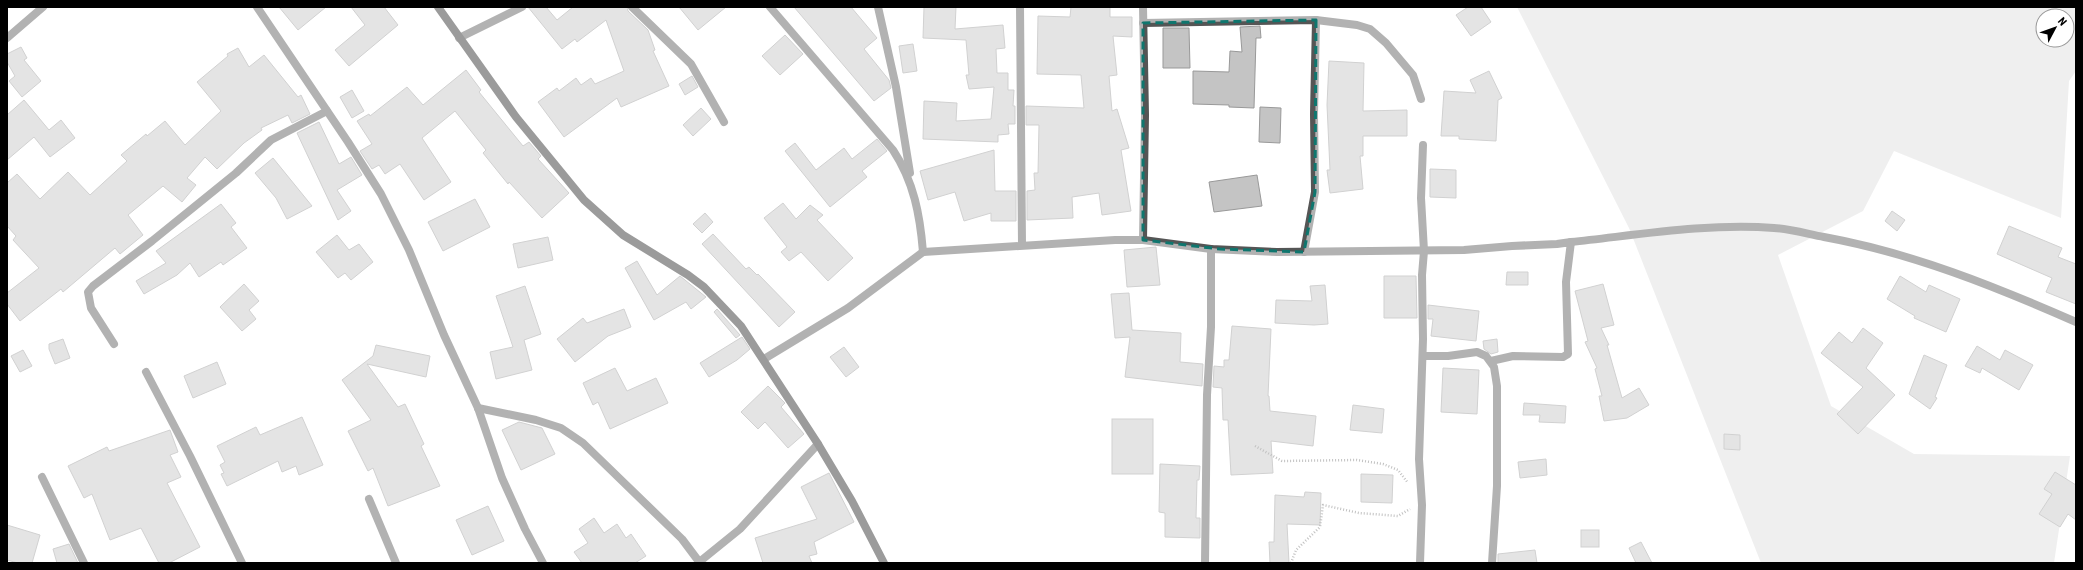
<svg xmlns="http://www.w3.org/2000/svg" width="2083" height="570" font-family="'Roboto Condensed',sans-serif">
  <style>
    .green { fill: #dcdcdc; fill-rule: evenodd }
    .building { fill: #c4c4c4; stroke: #999 }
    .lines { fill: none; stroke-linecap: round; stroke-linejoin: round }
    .path { stroke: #777; stroke-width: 2.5; stroke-dasharray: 1 2; stroke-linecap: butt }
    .street { stroke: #555; stroke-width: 8 }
    .secondary { stroke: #222; stroke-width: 8 }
    .marked { fill: none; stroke: #0f766e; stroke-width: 3; stroke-dasharray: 8 5; stroke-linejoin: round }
  </style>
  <rect width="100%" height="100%" fill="#fff"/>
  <path class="green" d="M1517,7h559v64l-7,10 -8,137 -167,-67 -31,60 -85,44 53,151 83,48 156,2 -16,107h-293l-132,-335zM2043,16h24v24h-24z"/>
  <g class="building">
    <polygon points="279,7 326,7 298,30"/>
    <polygon points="351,7 384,7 398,25 349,66 335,50 365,25"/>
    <polygon points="528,7 546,7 557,20 573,7 627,7 628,11 648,30 655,50 653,51 669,86 621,107 617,98 564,137 538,102 557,88 559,91 576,78 581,85 591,78 595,84 624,71 606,20 577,42 575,39 562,49"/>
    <polygon points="679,7 726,7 698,30"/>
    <polygon points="794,7 851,7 877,38 864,49 889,80 891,88 874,101"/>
    <polygon points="924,7 956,7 955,29 1003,25 1005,48 996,49 997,73 1008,73 1008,90 1014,90 1013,106 1015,106 1015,124 1008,124 1009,134 998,135 998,142 923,139 924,101 957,103 956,121 991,119 994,87 969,89 966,75 969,75 966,40 923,38"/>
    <polygon points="1071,7 1110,7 1110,17 1132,17 1132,37 1113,36 1117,75 1109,76 1112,111 1117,109 1129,148 1121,150 1131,211 1102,215 1099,193 1072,197 1073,218 1027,220 1027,191 1035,190 1034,173 1038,173 1039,125 1026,125 1026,106 1084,108 1081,75 1037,74 1038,16 1070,17"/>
    <polygon points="1468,7 1481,7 1491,22 1471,36 1456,15"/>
    <polygon points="1260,26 1261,38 1256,38 1254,108 1229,107 1229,105 1193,104 1193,71 1229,72 1230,51 1242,52 1240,27"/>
    <polygon points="1163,28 1189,28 1190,68 1163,68"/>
    <polygon points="785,35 803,54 780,75 762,56"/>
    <polygon points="913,44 917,71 903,73 899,46"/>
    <polygon points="21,47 27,58 24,60 41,81 22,97 9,81 15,76 7,62 7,54"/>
    <polygon points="238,48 249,67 264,55 298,97 301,95 310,114 292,123 288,115 261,128 262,130 244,143 217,169 205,157 187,178 196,185 182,202 163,186 128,215 143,235 120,254 115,248 63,292 61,289 20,321 7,304 7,293 39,268 13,240 16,236 7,226 7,183 17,174 40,199 68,172 90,195 127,161 121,155 146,134 147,136 165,121 185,145 221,111 197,82 228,56 227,54"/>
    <polygon points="1329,61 1364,63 1363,111 1407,110 1407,136 1363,136 1363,156 1360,156 1363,189 1330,193 1327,170 1330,170 1327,105"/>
    <polygon points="466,70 481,90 479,92 523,146 529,142 541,156 538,159 569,193 542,218 509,182 508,184 483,153 486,150 455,111 422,138 451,182 424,200 400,164 385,174 379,165 372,169 360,151 372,144 357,121 369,114 370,116 407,87 423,105"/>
    <polygon points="1489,71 1502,98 1498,100 1496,141 1459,139 1459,136 1441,136 1444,91 1476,93 1470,80"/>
    <polygon points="692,76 698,87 685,95 679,84"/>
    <polygon points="352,90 364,111 352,118 340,97"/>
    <polygon points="24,100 49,130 61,120 75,138 50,157 34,137 7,160 7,115"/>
    <polygon points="1260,107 1281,108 1280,143 1259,142"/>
    <polygon points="701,108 711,119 693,136 683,125"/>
    <polygon points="319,122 339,164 351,157 362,175 337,190 351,211 338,220 297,133"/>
    <polygon points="877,139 887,151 862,171 867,177 830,207 785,151 795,143 816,170 844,148 852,159"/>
    <polygon points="994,150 995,191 1016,191 1016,221 991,221 991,213 964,221 955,192 928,200 920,171"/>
    <polygon points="273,158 312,206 287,219 276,198 255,173"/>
    <polygon points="1430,169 1456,170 1456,198 1430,197"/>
    <polygon points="1257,175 1262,206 1214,212 1209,182"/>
    <polygon points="475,199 490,227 443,251 428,222"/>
    <polygon points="783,203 796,219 810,205 823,215 817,220 853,258 828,281 801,252 789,261 781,252 787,247 764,218"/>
    <polygon points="221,204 236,223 231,227 247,248 223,265 221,262 199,277 190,263 177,275 144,294 136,281 166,263 156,251"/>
    <polygon points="1892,211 1905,220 1897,231 1885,221"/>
    <polygon points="705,213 713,222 702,233 693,224"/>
    <polygon points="2009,226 2062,248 2058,257 2076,264 2076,304 2046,292 2052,278 1997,254"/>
    <polygon points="713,234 746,269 749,267 757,275 758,274 795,312 779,327 702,244"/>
    <polygon points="337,235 349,250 359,244 373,262 351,280 345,273 338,278 316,252"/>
    <polygon points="548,237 553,260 518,268 513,244"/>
    <polygon points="1156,247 1160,285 1127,287 1124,250"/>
    <polygon points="637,261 657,295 680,276 706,297 691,309 686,302 654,320 625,268"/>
    <polygon points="1507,272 1528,272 1528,285 1506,285"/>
    <polygon points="1384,276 1416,276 1417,318 1384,318"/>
    <polygon points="1900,276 1926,292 1929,285 1960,299 1946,332 1914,318 1915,316 1887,299"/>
    <polygon points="244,284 259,301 249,310 256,319 242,331 220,307"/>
    <polygon points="1603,284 1614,325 1601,328 1609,345 1607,345 1622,398 1639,388 1649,405 1627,418 1604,421 1599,396 1602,396 1595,369 1597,368 1585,342 1588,341 1575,291"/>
    <polygon points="1325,285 1328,324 1314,325 1275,323 1276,300 1312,301 1310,286"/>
    <polygon points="525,286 541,334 524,340 532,370 496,379 490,352 513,347 496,296"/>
    <polygon points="1129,293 1132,330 1181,333 1180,362 1203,364 1202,386 1125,377 1130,337 1115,338 1111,294"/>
    <polygon points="1428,305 1479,311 1476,341 1431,336 1433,319 1428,319"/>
    <polygon points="624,309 631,327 608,336 575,362 557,339 583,318 587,323"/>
    <polygon points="717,309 740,335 736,338 714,312"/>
    <polygon points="1232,326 1271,329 1268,396 1269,396 1270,411 1316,416 1313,446 1271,441 1273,473 1231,475 1228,420 1223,420 1222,388 1213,387 1214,366 1224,367 1224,360 1229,360"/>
    <polygon points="1863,328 1883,343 1866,368 1895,395 1858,434 1837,414 1863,387 1821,353 1839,332 1852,343"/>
    <polygon points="742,337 750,349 737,360 709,377 700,363"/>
    <polygon points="63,339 70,358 55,364 49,349 49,344"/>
    <polygon points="1497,339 1498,352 1491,354 1484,349 1483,341"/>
    <polygon points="376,345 430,356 426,377 367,364 398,407 405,404 424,444 421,446 440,486 388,506 373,468 368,471 348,431 371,420 342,380 373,356"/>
    <polygon points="1977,346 2000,360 2005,350 2033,365 2019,390 1982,368 1980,373 1965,366"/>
    <polygon points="844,347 859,367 846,377 830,357"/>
    <polygon points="23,350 32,366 20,372 11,356"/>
    <polygon points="1924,355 1947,365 1935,397 1937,398 1930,409 1909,394"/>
    <polygon points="217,362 226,384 193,398 184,376"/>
    <polygon points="615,368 627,391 656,378 668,403 610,429 598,402 593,405 583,383"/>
    <polygon points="1443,368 1479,370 1477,414 1441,412"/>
    <polygon points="768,386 785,403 781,407 804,434 788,448 765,422 758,429 741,412"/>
    <polygon points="1524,403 1566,406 1565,423 1539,422 1540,415 1523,415"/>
    <polygon points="1353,405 1384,409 1382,433 1350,430"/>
    <polygon points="302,417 323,465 299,475 296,466 282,472 278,461 227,486 221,474 224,473 220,465 225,462 217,446 256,427 260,435"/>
    <rect x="1112" y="419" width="41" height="55"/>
    <polygon points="519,422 542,428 555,454 521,470 502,430"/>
    <polygon points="170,430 178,452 170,455 181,477 167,483 200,547 169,563 159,563 141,528 110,540 92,494 84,498 68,466 107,447 109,451"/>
    <polygon points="1724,434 1740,435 1740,450 1724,449"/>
    <polygon points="1546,459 1547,475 1520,478 1518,462"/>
    <polygon points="1160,464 1200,466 1199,480 1197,480 1196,518 1200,518 1200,538 1165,537 1165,513 1159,512"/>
    <polygon points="2055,472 2076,485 2076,520 2068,514 2060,527 2039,514 2052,494 2044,489"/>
    <polygon points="829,473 854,522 814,542 817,554 809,556 812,563 763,563 755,538 817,519 801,487"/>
    <polygon points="1361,474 1393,475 1392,503 1361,502"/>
    <polygon points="1305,492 1321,493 1320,525 1287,524 1289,563 1270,563 1269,542 1274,542 1275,495 1304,497"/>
    <polygon points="488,506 504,541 472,555 456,520"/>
    <polygon points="594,518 604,533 617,524 626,538 631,534 646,556 635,563 582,563 574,552 588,543 579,529"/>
    <polygon points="7,525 40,535 32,563 18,563 7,560"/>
    <rect x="1581" y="530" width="18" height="17"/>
    <polygon points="1641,542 1652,563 1636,563 1629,548"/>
    <polygon points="69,544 78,563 57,563 53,549"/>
    <polygon points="1535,550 1537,563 1498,563 1498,554"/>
  </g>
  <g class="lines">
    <g class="path">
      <polyline points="1255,446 1282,461 1357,460 1383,464 1398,470 1408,483"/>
      <polyline points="1291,563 1296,550 1320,527 1323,505 1359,513 1398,516 1410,509"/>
    </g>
    <g class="street">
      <polyline points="257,7 348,142 381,194 409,250 444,335 478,408 502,478 525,529 543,563"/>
      <polyline points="632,7 691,64 724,122"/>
      <path d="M770,7l123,143c21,32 27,65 30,102"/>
      <polyline points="878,7 896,87 910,173"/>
      <polyline points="1020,7 1022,245"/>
      <polyline points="1143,7 1145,115 1143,240"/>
      <polyline points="1143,23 1316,20 1357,25 1370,29 1386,43 1413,75 1421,99"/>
      <polyline points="7,38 43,7"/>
      <polyline points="459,38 522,7"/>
      <path d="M1571,242c67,-7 136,-19 203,-14 16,1 34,6 50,9 88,16 170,49 252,85"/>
      <polyline points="1304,252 1315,192 1314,114 1316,20"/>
      <polyline points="114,344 91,308 88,292 93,286 152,241 236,173 271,140 327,111"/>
      <polyline points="1423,356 1448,356 1477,352 1486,356 1494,367 1497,386 1497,486 1492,563"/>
      <polyline points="764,359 848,308 923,252 1115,240 1143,240 1211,249 1277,252 1464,250 1512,246 1557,244 1571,242 1566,282 1568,354 1563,357 1513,356 1491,361"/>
      <polyline points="146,372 190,456 242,563"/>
      <polyline points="478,408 536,420 561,428 583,443 682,539 700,563"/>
      <polyline points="42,477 84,563"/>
      <polyline points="369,499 396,563"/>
      <polyline points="698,563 740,529 818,444"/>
      <polyline points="1205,563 1207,395 1211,327 1211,249"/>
      <polyline points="1420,563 1422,505 1419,459 1423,339 1422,275 1424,251 1421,198 1423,145"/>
    </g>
    <polyline class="secondary" points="438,7 516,117 584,200 623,235 688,275 704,287 741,326 818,444 852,501 884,563"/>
  </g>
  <path d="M0 0H2083V570H0ZM1316,20l-1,172 -11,60 -84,-3 -77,-9v-217z" fill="#fff" fill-opacity=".55" fill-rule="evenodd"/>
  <path class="marked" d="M1316,20l-1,172 -11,60 -84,-3 -77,-9v-217z"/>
  <rect width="2083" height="570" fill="none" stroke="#000000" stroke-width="16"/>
  <g transform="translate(2055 28) rotate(49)"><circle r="19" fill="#ffffff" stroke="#999999"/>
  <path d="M0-3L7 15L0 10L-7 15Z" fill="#000000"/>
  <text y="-6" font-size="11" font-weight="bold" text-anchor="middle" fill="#000000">N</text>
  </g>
</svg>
